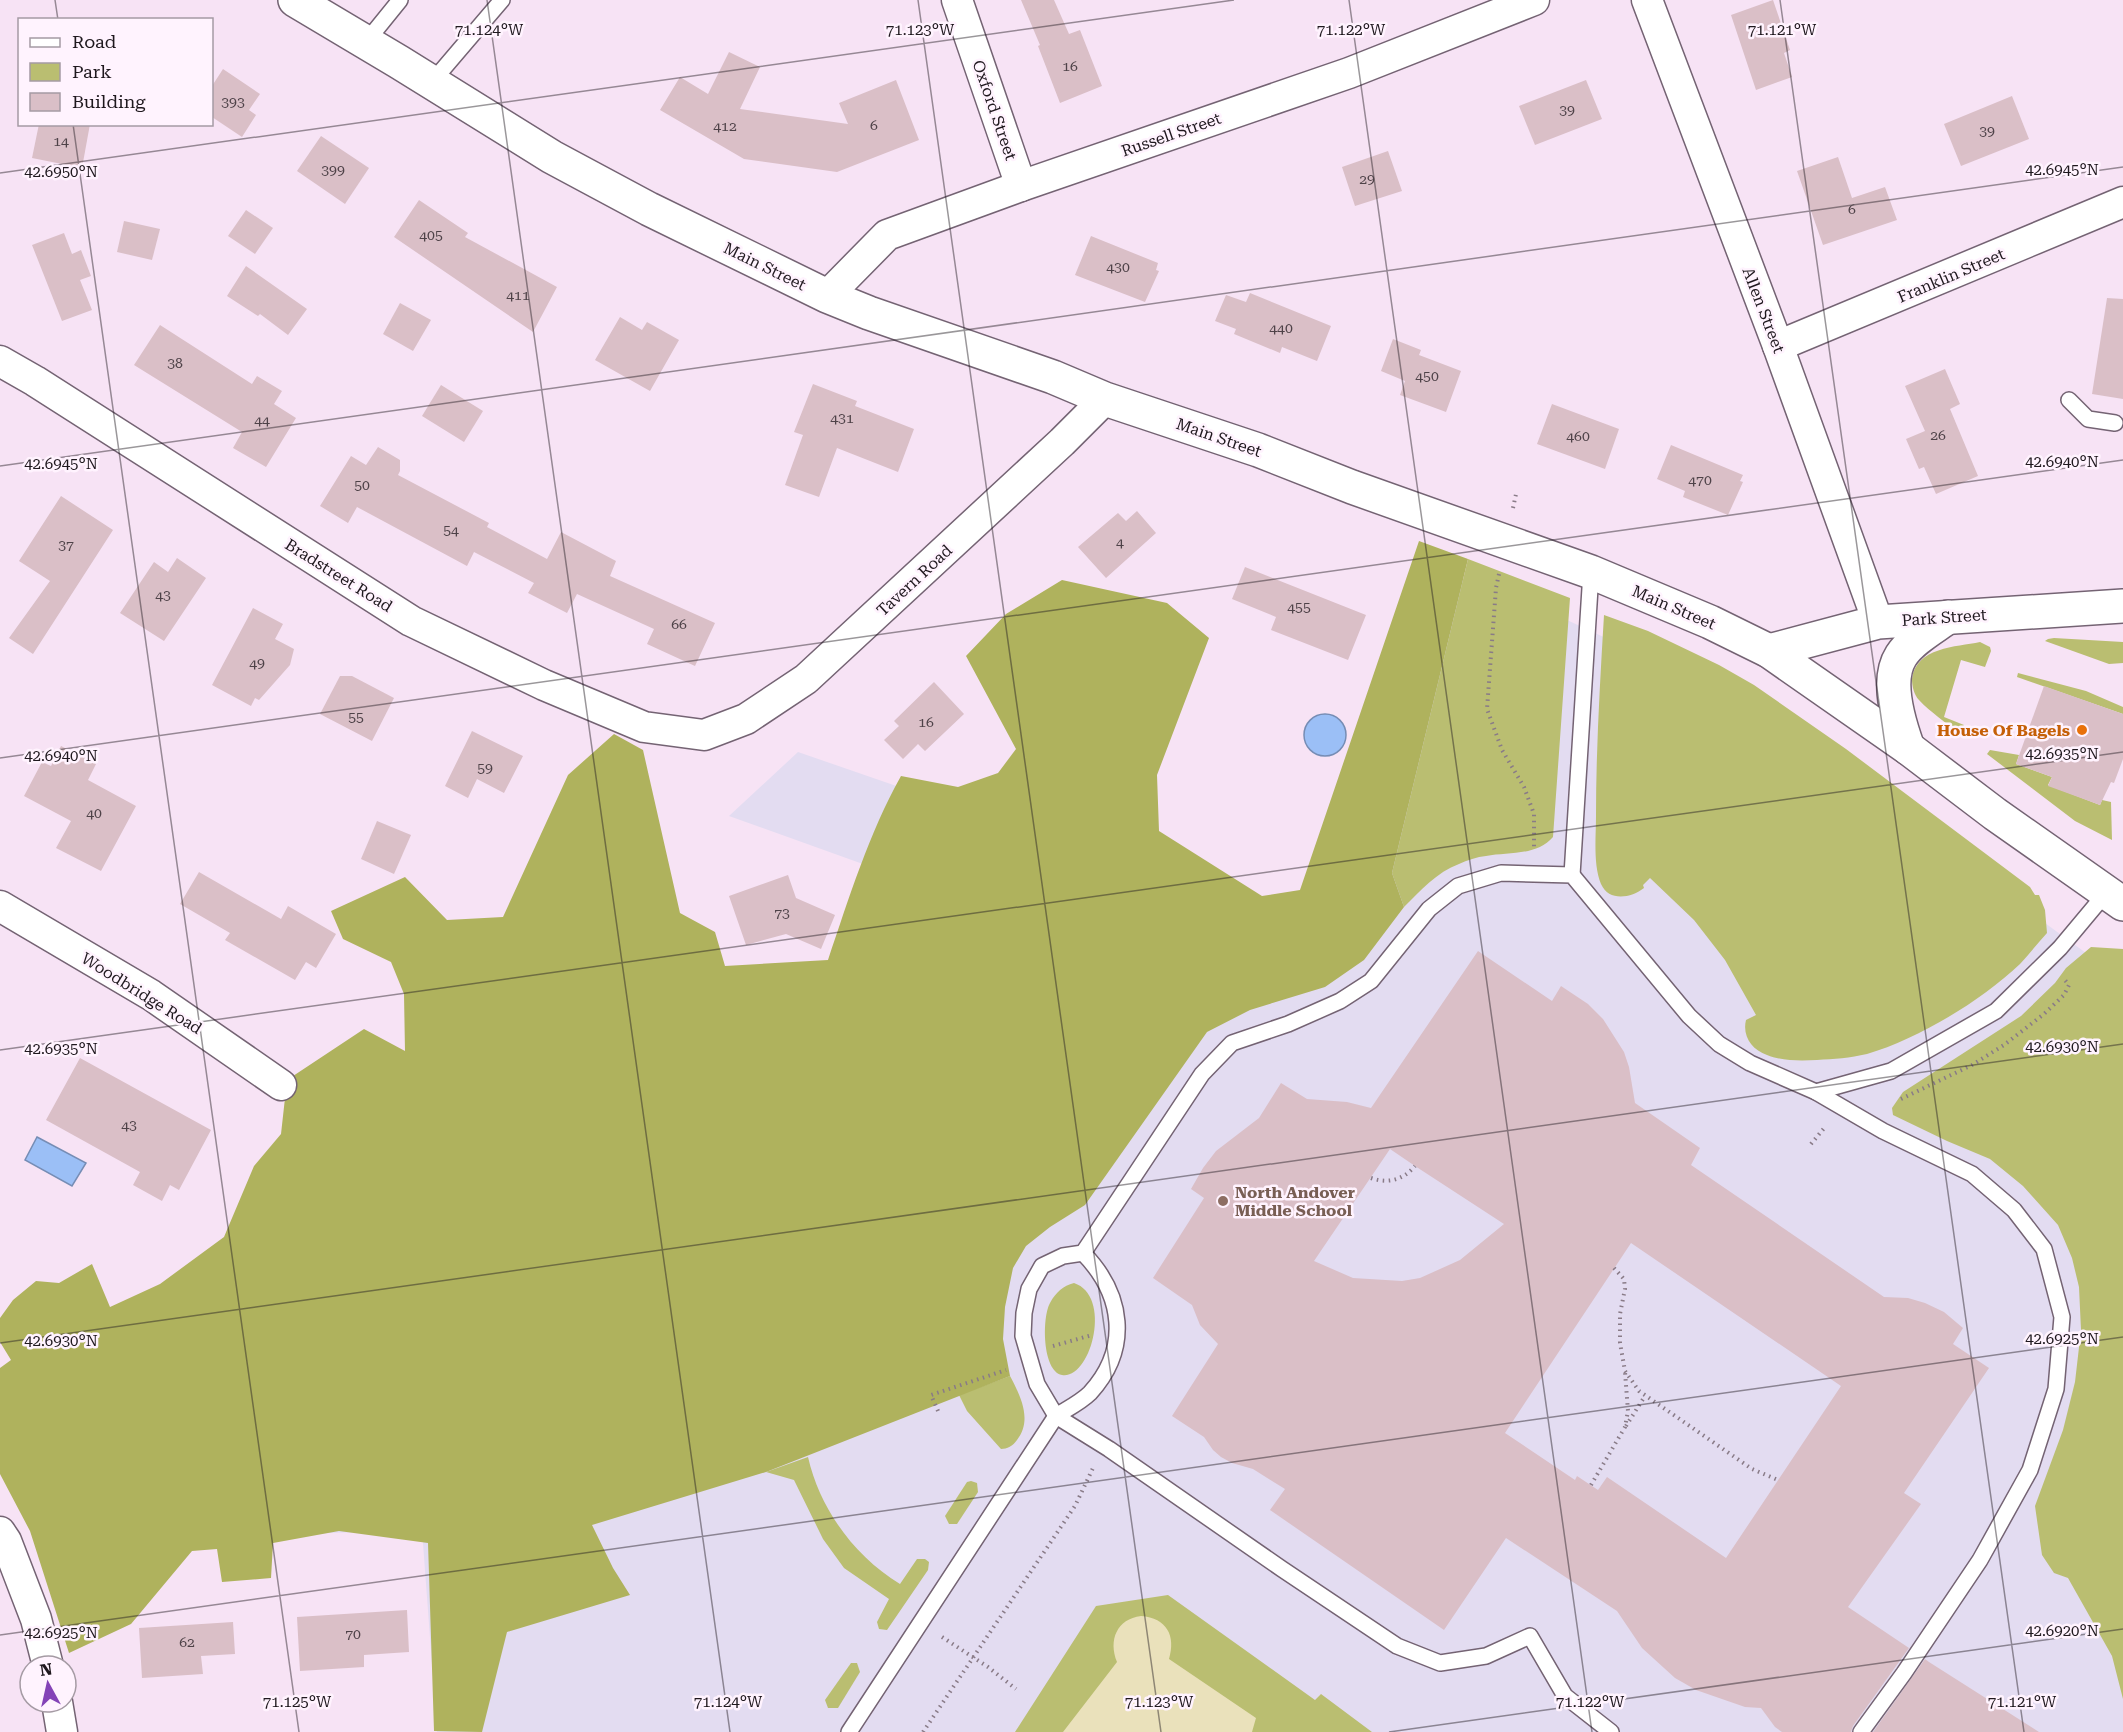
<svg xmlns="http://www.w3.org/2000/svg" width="2123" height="1732" font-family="'Roboto Serif',serif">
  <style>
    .education { fill: #e3dcf1 }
    .green { fill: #babe71 }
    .forest { fill: #afb25d }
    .sand { fill: #eae1bb }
    .water { fill: #9bbff6; stroke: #768db5; stroke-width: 1.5 }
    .building { fill: #dabfc7; fill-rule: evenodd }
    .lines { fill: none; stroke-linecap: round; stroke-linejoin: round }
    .lane-casing { stroke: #746373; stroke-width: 18 }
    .street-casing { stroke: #746373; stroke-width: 33 }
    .secondary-casing { stroke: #746373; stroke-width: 36 }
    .path { stroke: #897b87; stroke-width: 4; stroke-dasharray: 1.5 4.5; stroke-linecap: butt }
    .lane { stroke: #fff; stroke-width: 15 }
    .street { stroke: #fff; stroke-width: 30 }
    .secondary { stroke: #fff; stroke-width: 33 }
    .ticks { fill: none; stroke: #1f181e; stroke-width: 1.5; stroke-opacity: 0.45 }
    .food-dot { fill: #e8710a; stroke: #fff3fe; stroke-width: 2 }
    .education-dot { fill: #8d6e63; stroke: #fff3fe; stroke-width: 2 }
    .labels { text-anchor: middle; stroke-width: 5; stroke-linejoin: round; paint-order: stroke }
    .number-label { font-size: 14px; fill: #4e4248 }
    .street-label { font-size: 16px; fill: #1f181e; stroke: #fff3fe }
    .food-label { font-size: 16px; font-weight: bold; fill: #c56008; stroke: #fff3fe; text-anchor: end }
    .education-label { font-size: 16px; font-weight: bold; fill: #785e54; stroke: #fff3fe; text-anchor: start }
    .ticks-label { font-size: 15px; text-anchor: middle; fill: #1f181e; stroke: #fff3fe; stroke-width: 5; stroke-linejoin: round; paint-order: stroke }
  </style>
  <rect width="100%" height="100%" fill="#f7e3f5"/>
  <polygon class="education" points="1449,575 1554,614 1636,652 2034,915 2123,980 2123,1732 437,1732 422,1530 270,1535 881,1063 938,891 729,816 798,752 1325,934"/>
  <g class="green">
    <path d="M1468,559l102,39 -17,239c-16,19 -45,15 -67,19 -9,1 -19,4 -27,8 -22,8 -39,27 -55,43l-12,-34z"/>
    <path d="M1604,615l44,16 71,34 35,20 92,64 184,138 5,8h4l6,15 2,23c-9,10 -18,21 -27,31 -39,37 -102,75 -153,90 -17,4 -33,5 -50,6 -17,1 -35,1 -50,-5 -15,-5 -25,-19 -21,-35l10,-5 -31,-55 -31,-40 -44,-42 -7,7 1,3c-13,10 -35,14 -43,-4 -8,-20 -5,-46 -5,-68 0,-67 4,-134 8,-201z"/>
    <polygon points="2054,638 2123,642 2123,663 2109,664 2045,641 2048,639"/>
    <path d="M1980,642l10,5 1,4 -6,16 -24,-7 -17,57 20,8 -6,8c-12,-11 -28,-21 -39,-33 -5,-5 -7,-14 -7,-21 4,-32 44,-32 68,-37z"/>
    <polygon points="2018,673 2086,691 2123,707 2123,714 2017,677"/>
    <polygon points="1990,750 2019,755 2016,764 2052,777 2048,785 2100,805 2102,800 2111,802 2112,840 2075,821 1987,754"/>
    <polygon points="2091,947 2123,949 2123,1699 2112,1656 2068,1578 2054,1573 2042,1555 2035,1506 2063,1430 2075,1382 2081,1330 2079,1287 2072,1258 2058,1225 2023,1186 1990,1159 1947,1141 1893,1115 1892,1108 1903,1092 2021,1016 2055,983 2066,968"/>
    <path d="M1074,1283c39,13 17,97 -12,92 -20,-4 -20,-58 -12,-72 6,-11 13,-17 24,-20z"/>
    <path d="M1010,1376c10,19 23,44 7,64 -4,6 -10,9 -16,9l-34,-38 -8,-16z"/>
    <path d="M808,1457c12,52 46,99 92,127l17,-25h8l4,3 -1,8 -41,60 -8,-1 -2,-7 12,-23 -45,-31 -21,-29 -29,-59 -28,-8z"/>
    <polygon points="971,1481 977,1483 978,1492 957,1524 949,1524 945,1516 967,1482"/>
    <polygon points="1168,1595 1315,1700 1321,1694 1372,1732 1015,1732 1096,1606"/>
    <polygon points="851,1663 857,1663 860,1672 838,1708 828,1708 825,1700"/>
  </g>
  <path class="forest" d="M1419,541l49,18 -76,314 12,34 -40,53 -39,27 -75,23 -43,22 -122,173 -35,22 -24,19 -13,22 -8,39 -2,32 7,37 -244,96 -174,53 21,43 17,27 -123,37 -25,100 -48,-1 -6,-188 -89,-12 -66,12 -2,35 -49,4 -5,-33 -25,2 -61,73 -62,29 -39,-122 -30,-57v-106l11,-8 -11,-18v-24l13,-18 23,-19 23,2 33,-19 18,43 50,-23 64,-47 30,-71 27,-32 6,-54 77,-51 41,22 -1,-57 -13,-32 -48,-23 -12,-28 74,-34 42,43 56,-3 65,-142 46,-41 29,16 37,163 35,19 10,34 103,-6c21,-62 41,-127 73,-184l57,11 40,-14 18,-24 -50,-93 40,-42 56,-34 105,23 42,35 -52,137 2,56 103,65 38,-6z"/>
  <path class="sand" d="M1141,1616c26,2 35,20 28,43l87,59 -4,14h-189l54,-70c-9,-22 0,-43 24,-46z"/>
  <g class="water">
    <circle cx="1325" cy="735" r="21"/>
    <polygon points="37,1137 86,1163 72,1186 25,1160"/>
  </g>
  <g class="building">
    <polygon points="1021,0 1054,0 1069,34 1080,30 1102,86 1060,103 1038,46 1040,45"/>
    <polygon points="1773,0 1790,50 1784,53 1792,77 1756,90 1731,15"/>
    <polygon points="729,52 760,67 740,109 848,124 839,103 896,80 919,140 837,172 744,159 660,110 680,77 708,94"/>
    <polygon points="223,69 260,94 249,110 256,115 242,137 212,117 212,86"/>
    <polygon points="1586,80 1602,119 1535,145 1519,106"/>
    <polygon points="2012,96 2029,139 1961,166 1944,124"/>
    <polygon points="39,124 90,124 82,168 32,158"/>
    <polygon points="321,136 369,168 345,204 297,171"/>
    <polygon points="1388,151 1402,191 1355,206 1342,167"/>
    <polygon points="1838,157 1852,198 1885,187 1897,220 1823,245 1797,171"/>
    <polygon points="419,200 468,233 465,237 557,287 533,332 394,237"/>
    <polygon points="246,210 273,228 255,254 228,236"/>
    <polygon points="124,221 160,229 152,260 117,252"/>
    <polygon points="64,233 72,254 81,250 91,276 80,280 92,310 62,321 32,245"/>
    <polygon points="1091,236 1158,263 1156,270 1159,271 1145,302 1075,275"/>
    <polygon points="246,266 307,309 288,335 260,314 258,316 227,296"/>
    <polygon points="1250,293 1331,326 1317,361 1282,347 1280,353 1234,334 1236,329 1215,321 1226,295 1246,302"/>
    <polygon points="2107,298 2123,299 2123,399 2092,394"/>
    <polygon points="400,303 431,320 413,351 383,334"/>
    <polygon points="620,317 642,330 647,322 679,340 650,391 595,360"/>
    <polygon points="160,325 252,384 257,376 282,391 274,404 296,418 266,467 233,448 242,432 134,365"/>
    <polygon points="1393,339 1421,350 1419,355 1461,371 1446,412 1400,395 1405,381 1381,371"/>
    <polygon points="1945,369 1960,404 1950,409 1978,476 1936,494 1924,467 1919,469 1906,439 1925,431 1905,386"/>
    <polygon points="813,384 857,401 855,406 914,429 898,472 837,448 819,497 785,485 803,435 794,432"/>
    <polygon points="441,385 483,411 464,442 422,416"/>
    <polygon points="1552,404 1619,429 1605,469 1537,444"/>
    <polygon points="1671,445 1743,475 1740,481 1743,482 1728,515 1683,497 1685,491 1657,479"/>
    <polygon points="378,447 400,460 400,471 398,475 489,523 487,527 547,559 561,532 616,561 610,576 715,623 695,666 647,644 654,629 577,594 567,613 528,593 534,583 474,552 467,566 357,507 348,523 320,506 351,456 366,465"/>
    <polygon points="61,496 113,530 33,654 9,638 50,581 19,561"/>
    <polygon points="1137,511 1156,533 1106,578 1078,547 1118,513 1126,521"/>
    <polygon points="177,558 206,578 164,641 120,613 154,562 168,572"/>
    <polygon points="1245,567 1366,615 1348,660 1271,630 1276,617 1232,599"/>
    <polygon points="253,608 283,624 275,639 294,649 290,665 259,700 255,698 251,706 212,685"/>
    <polygon points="340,676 352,676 394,698 372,741 320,714"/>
    <polygon points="934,682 964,714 925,751 918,744 903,759 884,740 899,726 894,721"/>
    <polygon points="2044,686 2123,714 2123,759 2114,783 2111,782 2100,805 2048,786 2052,777 2016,764"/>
    <polygon points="472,731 523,756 504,793 477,779 468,798 445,786"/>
    <polygon points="61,746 96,764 88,780 136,806 101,871 56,848 71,821 24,796 42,762 51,766"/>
    <polygon points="377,821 411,835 394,874 361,859"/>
    <polygon points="199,872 281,919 288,906 336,934 316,968 306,962 295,980 225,940 230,933 180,904"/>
    <polygon points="788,875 796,898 835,915 821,949 786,934 746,945 729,896"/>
    <path d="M1478,951l74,50 9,-15 27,18 15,15 21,33 5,15 6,36 65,45 -9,17 193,132 24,1 17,5 19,9 19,16 -10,16 36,24 -85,125 17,11 -73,103 61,41 -56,78 -2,6h-69l-7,-5 -14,-19 -16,-1 -49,-17 -21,-12 -33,-30 -25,-37 -111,-73 -62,92 -174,-120 15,-21 -32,-20 -21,-6 -11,-6 -8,-7 -9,-13 -32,-21 46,-72 -18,-19 -8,-20 -39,-27 51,-80 -13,-9 12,-21 13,-17 43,-33 22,-35 26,16 40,3 24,6zM1390,1149l25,17 89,58 -44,36 -40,18 -18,3 -49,-3 -39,-17zM1631,1243l210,143 -115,172 -119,-81 -9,13 -21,-14 -2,4 -70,-47z"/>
    <polygon points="80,1058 211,1130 179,1190 170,1185 162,1201 133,1185 140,1172 46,1120"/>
    <polygon points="407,1610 409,1652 364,1655 364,1667 300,1671 297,1617"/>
    <polygon points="233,1622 235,1654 201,1656 203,1674 142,1678 139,1628"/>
    <polygon points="1925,1659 1929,1662 2039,1732 1873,1732"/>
  </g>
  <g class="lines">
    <defs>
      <g id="lane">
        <polyline points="366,42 400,0"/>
        <polyline points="432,82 502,0"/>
        <polyline points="2069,400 2088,419 2115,423"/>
        <polyline points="1572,875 1591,572"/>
        <polyline points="1816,1092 1891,1071 1996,1011 2060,948 2106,893"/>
        <path d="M849,1732l207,-316c11,-7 25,-14 34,-23 41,-45 33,-99 -7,-140"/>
        <polyline points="1611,1732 1565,1696 1530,1636 1486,1656 1440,1663 1397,1646 1282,1569 1109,1449 1056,1416 1037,1384 1023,1336 1024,1313 1029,1289 1042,1266 1063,1256 1083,1253 1202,1074 1232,1043 1288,1024 1340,1001 1371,981 1429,909 1458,886 1501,873 1572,875 1689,1016 1719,1044 1750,1063 1816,1092 1883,1131 1972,1174 2014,1210 2044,1249 2062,1317 2056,1389 2030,1470 1980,1560 1904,1673 1861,1732"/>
      </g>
      <g id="street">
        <polyline points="957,0 1021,186"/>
        <polyline points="1647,0 1778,346 1878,622"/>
        <polyline points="827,296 887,235 1021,186 1349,73 1534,0"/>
        <polyline points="1778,346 2123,202"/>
        <polyline points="0,361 35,381 411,621 544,685 644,727 704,735 746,719 806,679 1062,442 1105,399"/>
        <polyline points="0,906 151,995 281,1085"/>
        <polyline points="0,1532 6,1541 36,1619 48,1666"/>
        <polyline points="57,1702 62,1732"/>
      </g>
      <g id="secondary">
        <polyline points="295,0 399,62 552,157 649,209 827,296 869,313 1053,377 1105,399 1258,450 1352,487 1591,572 1710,622 1769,651 1908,748 1995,814 2123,904"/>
        <polyline points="1769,651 1878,622 2123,606"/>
        <path d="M1908,748c-9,-25 -23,-67 -7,-92 10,-16 32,-28 47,-39"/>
      </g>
    </defs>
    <use href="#lane" class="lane-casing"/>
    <use href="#street" class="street-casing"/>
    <use href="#secondary" class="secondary-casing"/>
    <g class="path">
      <polyline points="1513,508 1516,494"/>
      <polyline points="1499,574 1496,588 1487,709 1502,750 1524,787 1534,814 1534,849"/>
      <polyline points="1901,1099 1972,1065 2004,1045 2044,1014 2064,995 2069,985 2064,979"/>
      <polyline points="1811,1144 1825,1127"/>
      <path d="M1371,1178c17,6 32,2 44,-12"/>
      <polyline points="1614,1268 1624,1279 1625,1289 1620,1314 1620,1343 1625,1371 1639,1391 1752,1469 1778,1480"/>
      <polyline points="1053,1346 1092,1335"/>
      <polyline points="938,1411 931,1395 1006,1370"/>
      <polyline points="1626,1426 1645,1396"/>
      <polyline points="1591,1485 1625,1427 1628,1411 1625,1372"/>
      <polyline points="942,1637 988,1667 1016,1689"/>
      <polyline points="923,1732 1075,1506 1093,1468"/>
    </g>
    <use href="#lane" class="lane"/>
    <use href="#street" class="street"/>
    <use href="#secondary" class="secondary"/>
  </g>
  <path class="ticks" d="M55,0l3,20M487,0l243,1732M918,0l243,1732M1349,0l243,1732M1780,0l244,1732M73,124l226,1608M0,173l1234,-173M0,466l2123,-299M0,758l2123,-298M0,1050l2123,-298M0,1343l2123,-299M0,1635l2123,-298M1389,1732l734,-103"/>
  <circle class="food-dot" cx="2082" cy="730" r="6"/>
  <circle class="education-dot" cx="1223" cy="1201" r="6"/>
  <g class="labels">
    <g class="number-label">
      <text x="1070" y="71">16</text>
      <text x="233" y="107">393</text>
      <text x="1567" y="115">39</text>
      <text x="874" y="130">6</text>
      <text x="725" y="131">412</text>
      <text x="1987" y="136">39</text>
      <text x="61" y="146">14</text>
      <text x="333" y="175">399</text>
      <text x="1367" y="184">29</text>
      <text x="1852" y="214">6</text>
      <text x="431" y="240">405</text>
      <text x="1118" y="272">430</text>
      <text x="518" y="300">411</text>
      <text x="1281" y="333">440</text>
      <text x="175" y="368">38</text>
      <text x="1427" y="381">450</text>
      <text x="842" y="423">431</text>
      <text x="262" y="425">44</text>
      <text x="1938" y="440">26</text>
      <text x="1578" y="441">460</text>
      <text x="1700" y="485">470</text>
      <text x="362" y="490">50</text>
      <text x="451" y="535">54</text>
      <text x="1120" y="547">4</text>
      <text x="66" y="550">37</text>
      <text x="163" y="600">43</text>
      <text x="1299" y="612">455</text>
      <text x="679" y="629">66</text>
      <text x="257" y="668">49</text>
      <text x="356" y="722">55</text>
      <text x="926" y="727">16</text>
      <text x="485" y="773">59</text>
      <text x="94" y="818">40</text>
      <text x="782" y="918">73</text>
      <text x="129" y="1130">43</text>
      <text x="353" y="1639">70</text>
      <text x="187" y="1647">62</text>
    </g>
    <g class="street-label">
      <text transform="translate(995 110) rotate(71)" y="6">Oxford Street</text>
      <text transform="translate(1171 134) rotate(-19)" y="6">Russell Street</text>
      <text transform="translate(765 266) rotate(26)" y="6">Main Street</text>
      <text transform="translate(1951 275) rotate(-23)" y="6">Franklin Street</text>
      <text transform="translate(1764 310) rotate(69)" y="6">Allen Street</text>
      <text transform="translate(1219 437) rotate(19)" y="6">Main Street</text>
      <text transform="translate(339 575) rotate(32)" y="6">Bradstreet Road</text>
      <text transform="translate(914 580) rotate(-43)" y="6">Tavern Road</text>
      <text transform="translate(1674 607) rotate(23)" y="6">Main Street</text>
      <text transform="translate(1944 617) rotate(-4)" y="6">Park Street</text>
      <text transform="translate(142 993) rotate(32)" y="6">Woodbridge Road</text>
    </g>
    <g class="food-label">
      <text x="2070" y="736">House Of Bagels</text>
    </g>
    <g class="education-label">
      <text x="1235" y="1198">North Andover<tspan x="1235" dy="18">Middle School</tspan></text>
    </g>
  </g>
  <g class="ticks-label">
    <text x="489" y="35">71.124°W</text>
    <text x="920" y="35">71.123°W</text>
    <text x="1351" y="35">71.122°W</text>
    <text x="1782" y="35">71.121°W</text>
    <text x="2062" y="175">42.6945°N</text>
    <text x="61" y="177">42.6950°N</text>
    <text x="2062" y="467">42.6940°N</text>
    <text x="61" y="469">42.6945°N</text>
    <text x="2062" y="759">42.6935°N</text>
    <text x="61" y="761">42.6940°N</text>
    <text x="2062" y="1052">42.6930°N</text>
    <text x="61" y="1054">42.6935°N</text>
    <text x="2062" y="1344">42.6925°N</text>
    <text x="61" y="1346">42.6930°N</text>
    <text x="2062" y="1636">42.6920°N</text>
    <text x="61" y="1638">42.6925°N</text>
    <text x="297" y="1707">71.125°W</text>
    <text x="728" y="1707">71.124°W</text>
    <text x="1159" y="1707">71.123°W</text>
    <text x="1590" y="1707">71.122°W</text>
    <text x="2022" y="1707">71.121°W</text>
  </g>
  <rect x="18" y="18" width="195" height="108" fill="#fff3fe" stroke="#a59ba4" stroke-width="1.5"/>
  <rect x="30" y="38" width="30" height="9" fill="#ffffff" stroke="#a59ba4" stroke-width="1.5"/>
  <text x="72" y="48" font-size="18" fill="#1f181e">Road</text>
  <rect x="30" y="63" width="30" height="18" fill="#babe71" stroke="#a59ba4" stroke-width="1.5"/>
  <text x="72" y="78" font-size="18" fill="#1f181e">Park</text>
  <rect x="30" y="93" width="30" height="18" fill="#dabfc7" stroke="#a59ba4" stroke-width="1.5"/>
  <text x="72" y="108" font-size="18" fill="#1f181e">Building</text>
  <g transform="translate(48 1684) rotate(352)"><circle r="28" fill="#fff3fe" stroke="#a59ba4" stroke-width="1.5"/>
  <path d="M0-4.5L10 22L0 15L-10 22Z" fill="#8443b7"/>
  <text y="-9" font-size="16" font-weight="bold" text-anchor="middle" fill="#1f181e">N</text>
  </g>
</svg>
